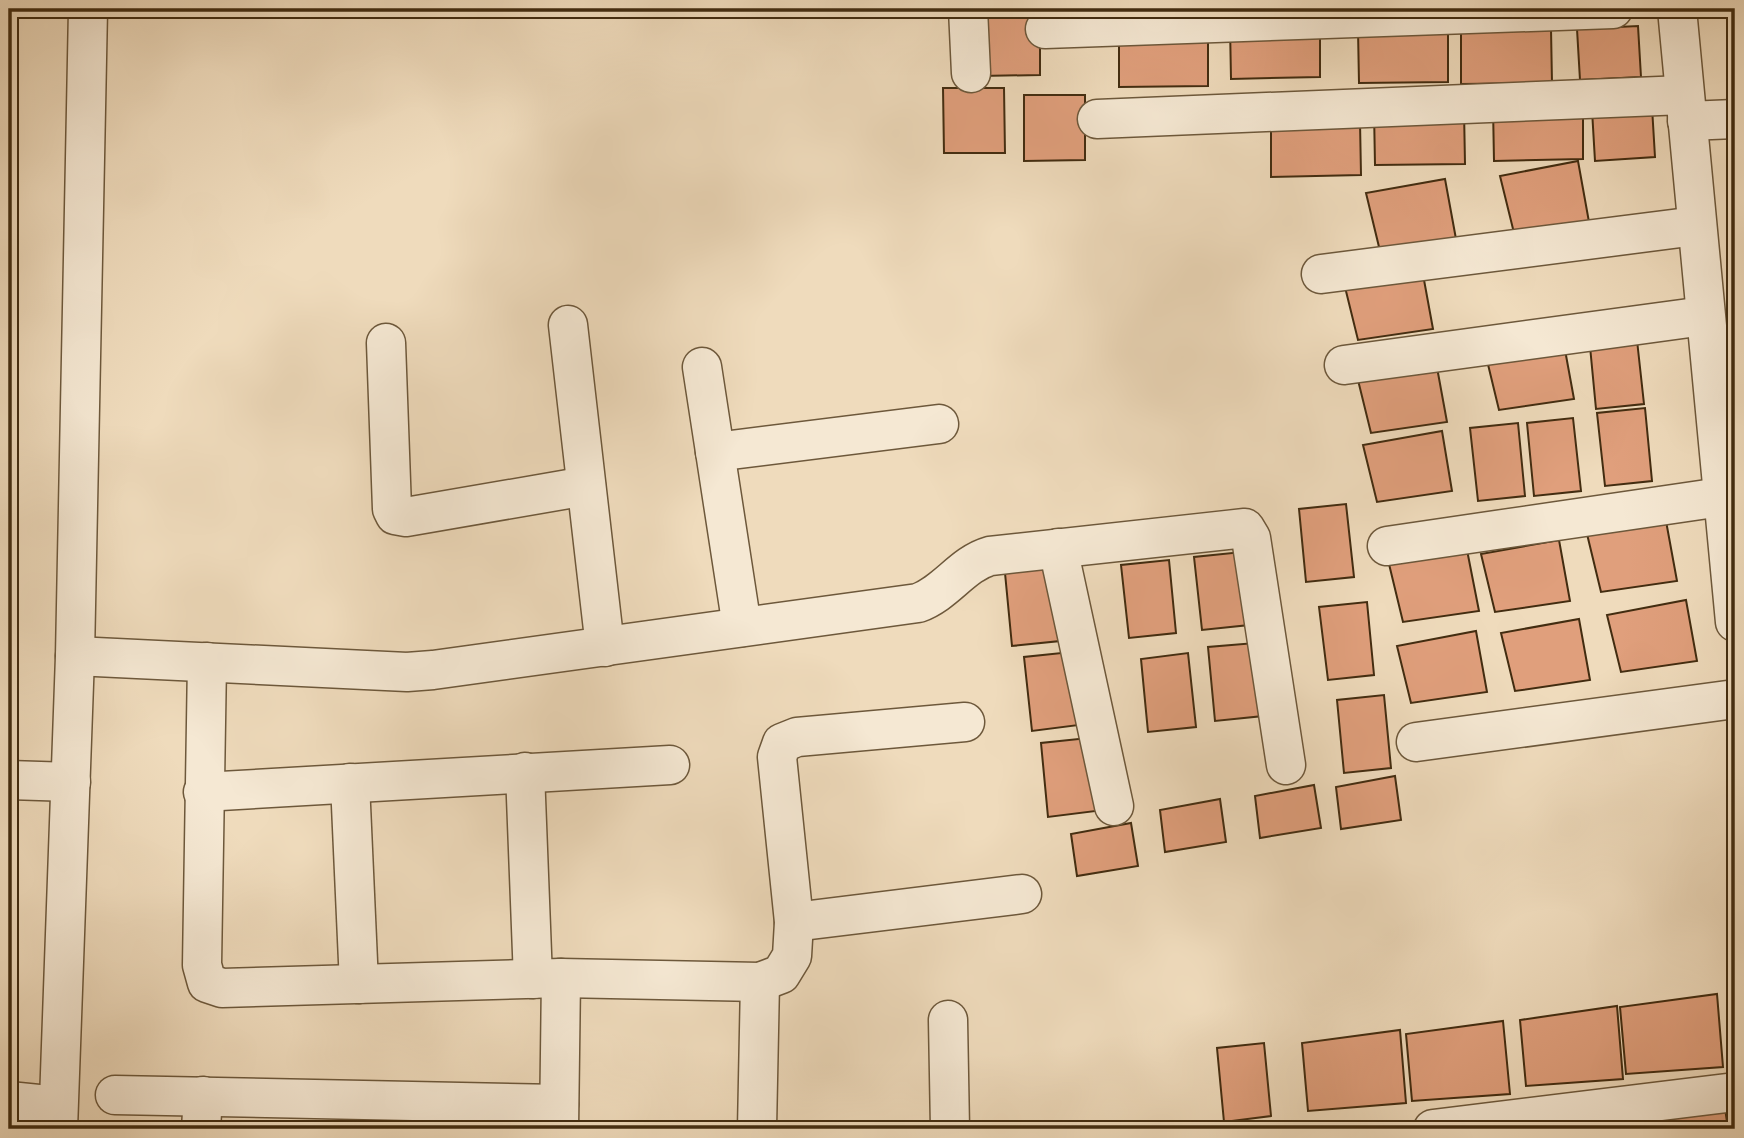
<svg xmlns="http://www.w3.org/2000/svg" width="1744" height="1138" font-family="Cardo,serif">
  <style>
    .building { fill: #e09f7c; stroke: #422c10; stroke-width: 2 }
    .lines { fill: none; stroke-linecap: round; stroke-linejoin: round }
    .minor-casing { stroke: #6d583b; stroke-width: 41 }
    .minor { stroke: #f5e8d3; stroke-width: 38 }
  </style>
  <rect width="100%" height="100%" fill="#efdbbc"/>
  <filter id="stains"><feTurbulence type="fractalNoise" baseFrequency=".00286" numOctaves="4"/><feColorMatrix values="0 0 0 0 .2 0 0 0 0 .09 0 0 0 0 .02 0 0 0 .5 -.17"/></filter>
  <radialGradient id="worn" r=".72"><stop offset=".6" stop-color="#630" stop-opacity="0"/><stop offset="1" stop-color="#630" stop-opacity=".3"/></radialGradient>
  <g class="building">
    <polygon points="979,10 1040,10 1040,75 980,76"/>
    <polygon points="1320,24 1320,77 1231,79 1230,26"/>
    <polygon points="1638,26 1641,77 1580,80 1577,29"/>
    <polygon points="1448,29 1448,82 1359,83 1358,30"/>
    <polygon points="1551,29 1552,83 1461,84 1461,31"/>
    <polygon points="1208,32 1208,86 1119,87 1119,34"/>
    <polygon points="943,88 1004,88 1005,153 944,153"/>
    <polygon points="1024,95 1085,95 1085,160 1024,161"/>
    <polygon points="1583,105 1583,159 1494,161 1493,107"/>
    <polygon points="1652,107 1655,157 1595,161 1592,110"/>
    <polygon points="1464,110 1465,164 1375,165 1374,111"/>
    <polygon points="1360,122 1361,175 1271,177 1271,123"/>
    <polygon points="1578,161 1589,222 1514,233 1500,176"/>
    <polygon points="1445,179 1456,239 1380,251 1366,193"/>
    <polygon points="1422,269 1433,329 1358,340 1344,283"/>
    <polygon points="1636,331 1644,404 1596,409 1589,336"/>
    <polygon points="1563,339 1574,399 1499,410 1485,352"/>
    <polygon points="1436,362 1447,422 1371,433 1357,376"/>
    <polygon points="1645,408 1652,481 1605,486 1597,413"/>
    <polygon points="1573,418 1581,491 1534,496 1527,423"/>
    <polygon points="1518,423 1525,496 1478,501 1470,428"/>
    <polygon points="1442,431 1452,491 1377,502 1363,445"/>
    <polygon points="1346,504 1354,577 1306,582 1299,509"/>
    <polygon points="1666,521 1677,581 1601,592 1587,534"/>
    <polygon points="1559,540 1570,601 1495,612 1481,554"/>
    <polygon points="1467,550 1479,611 1403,622 1389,564"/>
    <polygon points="1242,552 1249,625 1202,630 1194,557"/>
    <polygon points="1169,560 1176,633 1129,638 1121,565"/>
    <polygon points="1052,568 1060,641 1012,646 1005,573"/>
    <polygon points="1686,600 1697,661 1621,672 1607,615"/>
    <polygon points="1367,602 1374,675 1328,680 1319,607"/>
    <polygon points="1579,619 1590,680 1515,691 1501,633"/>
    <polygon points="1476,631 1487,692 1411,703 1397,646"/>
    <polygon points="1255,643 1263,716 1215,721 1208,647"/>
    <polygon points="1071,652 1079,725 1032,731 1024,657"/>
    <polygon points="1188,653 1196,727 1148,732 1141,659"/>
    <polygon points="1384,695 1391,768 1344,773 1337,700"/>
    <polygon points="1088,738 1096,811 1048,817 1041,743"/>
    <polygon points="1395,776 1401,820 1341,829 1336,787"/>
    <polygon points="1314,785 1321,828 1260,838 1255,796"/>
    <polygon points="1220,799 1226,842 1165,852 1160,810"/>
    <polygon points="1131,823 1138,866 1077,876 1071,834"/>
    <polygon points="1717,994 1723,1067 1626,1074 1620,1007"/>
    <polygon points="1617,1006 1623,1079 1526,1086 1520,1020"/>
    <polygon points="1503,1021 1510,1094 1412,1101 1406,1034"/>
    <polygon points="1400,1030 1406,1103 1308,1111 1302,1043"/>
    <polygon points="1264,1043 1271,1116 1224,1122 1217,1048"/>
    <polygon points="1725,1108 1728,1129 1641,1129 1639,1120"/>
  </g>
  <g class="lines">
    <defs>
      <g id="minor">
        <polyline points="968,9 971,73"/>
        <polyline points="1677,9 1735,622"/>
        <polyline points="1045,29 1613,9"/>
        <polyline points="1097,119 1684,95"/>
        <polyline points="1687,121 1735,119"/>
        <polyline points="1321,274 1696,226"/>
        <polyline points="568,325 605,647"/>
        <polyline points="386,343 392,509 395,515 406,517 586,486"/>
        <polyline points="1344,365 1704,316"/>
        <polyline points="702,367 742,627"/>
        <polyline points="715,452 939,424"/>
        <polyline points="1387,546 1721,497"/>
        <polyline points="1058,548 1114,806"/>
        <path d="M75,656l332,16 26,-2 485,-67c28,-10 44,-39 72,-47l255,-28 6,10 35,227"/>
        <polyline points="207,662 202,965 207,983 222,988 561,978 760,982 781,974 792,956 794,922 777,757 782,743 797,737 965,722"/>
        <polyline points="1416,742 1735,699"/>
        <polyline points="525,772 533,979"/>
        <polyline points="9,780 71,782"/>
        <polyline points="350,783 359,984"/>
        <polyline points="203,792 670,765"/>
        <polyline points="794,922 1022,894"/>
        <polyline points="948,1020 950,1129"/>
        <polyline points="115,1095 559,1104"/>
        <polyline points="9,1101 58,1106"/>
        <polyline points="58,1129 75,656 88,9"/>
        <polyline points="201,1129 203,1096"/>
        <polyline points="559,1129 561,978"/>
        <polyline points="757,1129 760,982"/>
        <polyline points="1433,1129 1735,1092"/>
      </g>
    </defs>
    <use href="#minor" class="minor-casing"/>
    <use href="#minor" class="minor"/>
  </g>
  <rect width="1744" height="1138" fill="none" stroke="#efdbbc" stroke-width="35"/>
  <rect x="10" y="10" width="1723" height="1117" fill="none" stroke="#422c10" stroke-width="3.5"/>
  <rect x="18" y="18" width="1709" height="1103" fill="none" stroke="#422c10" stroke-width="2"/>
  <rect width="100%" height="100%" filter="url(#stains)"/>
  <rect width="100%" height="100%" fill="url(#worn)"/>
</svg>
